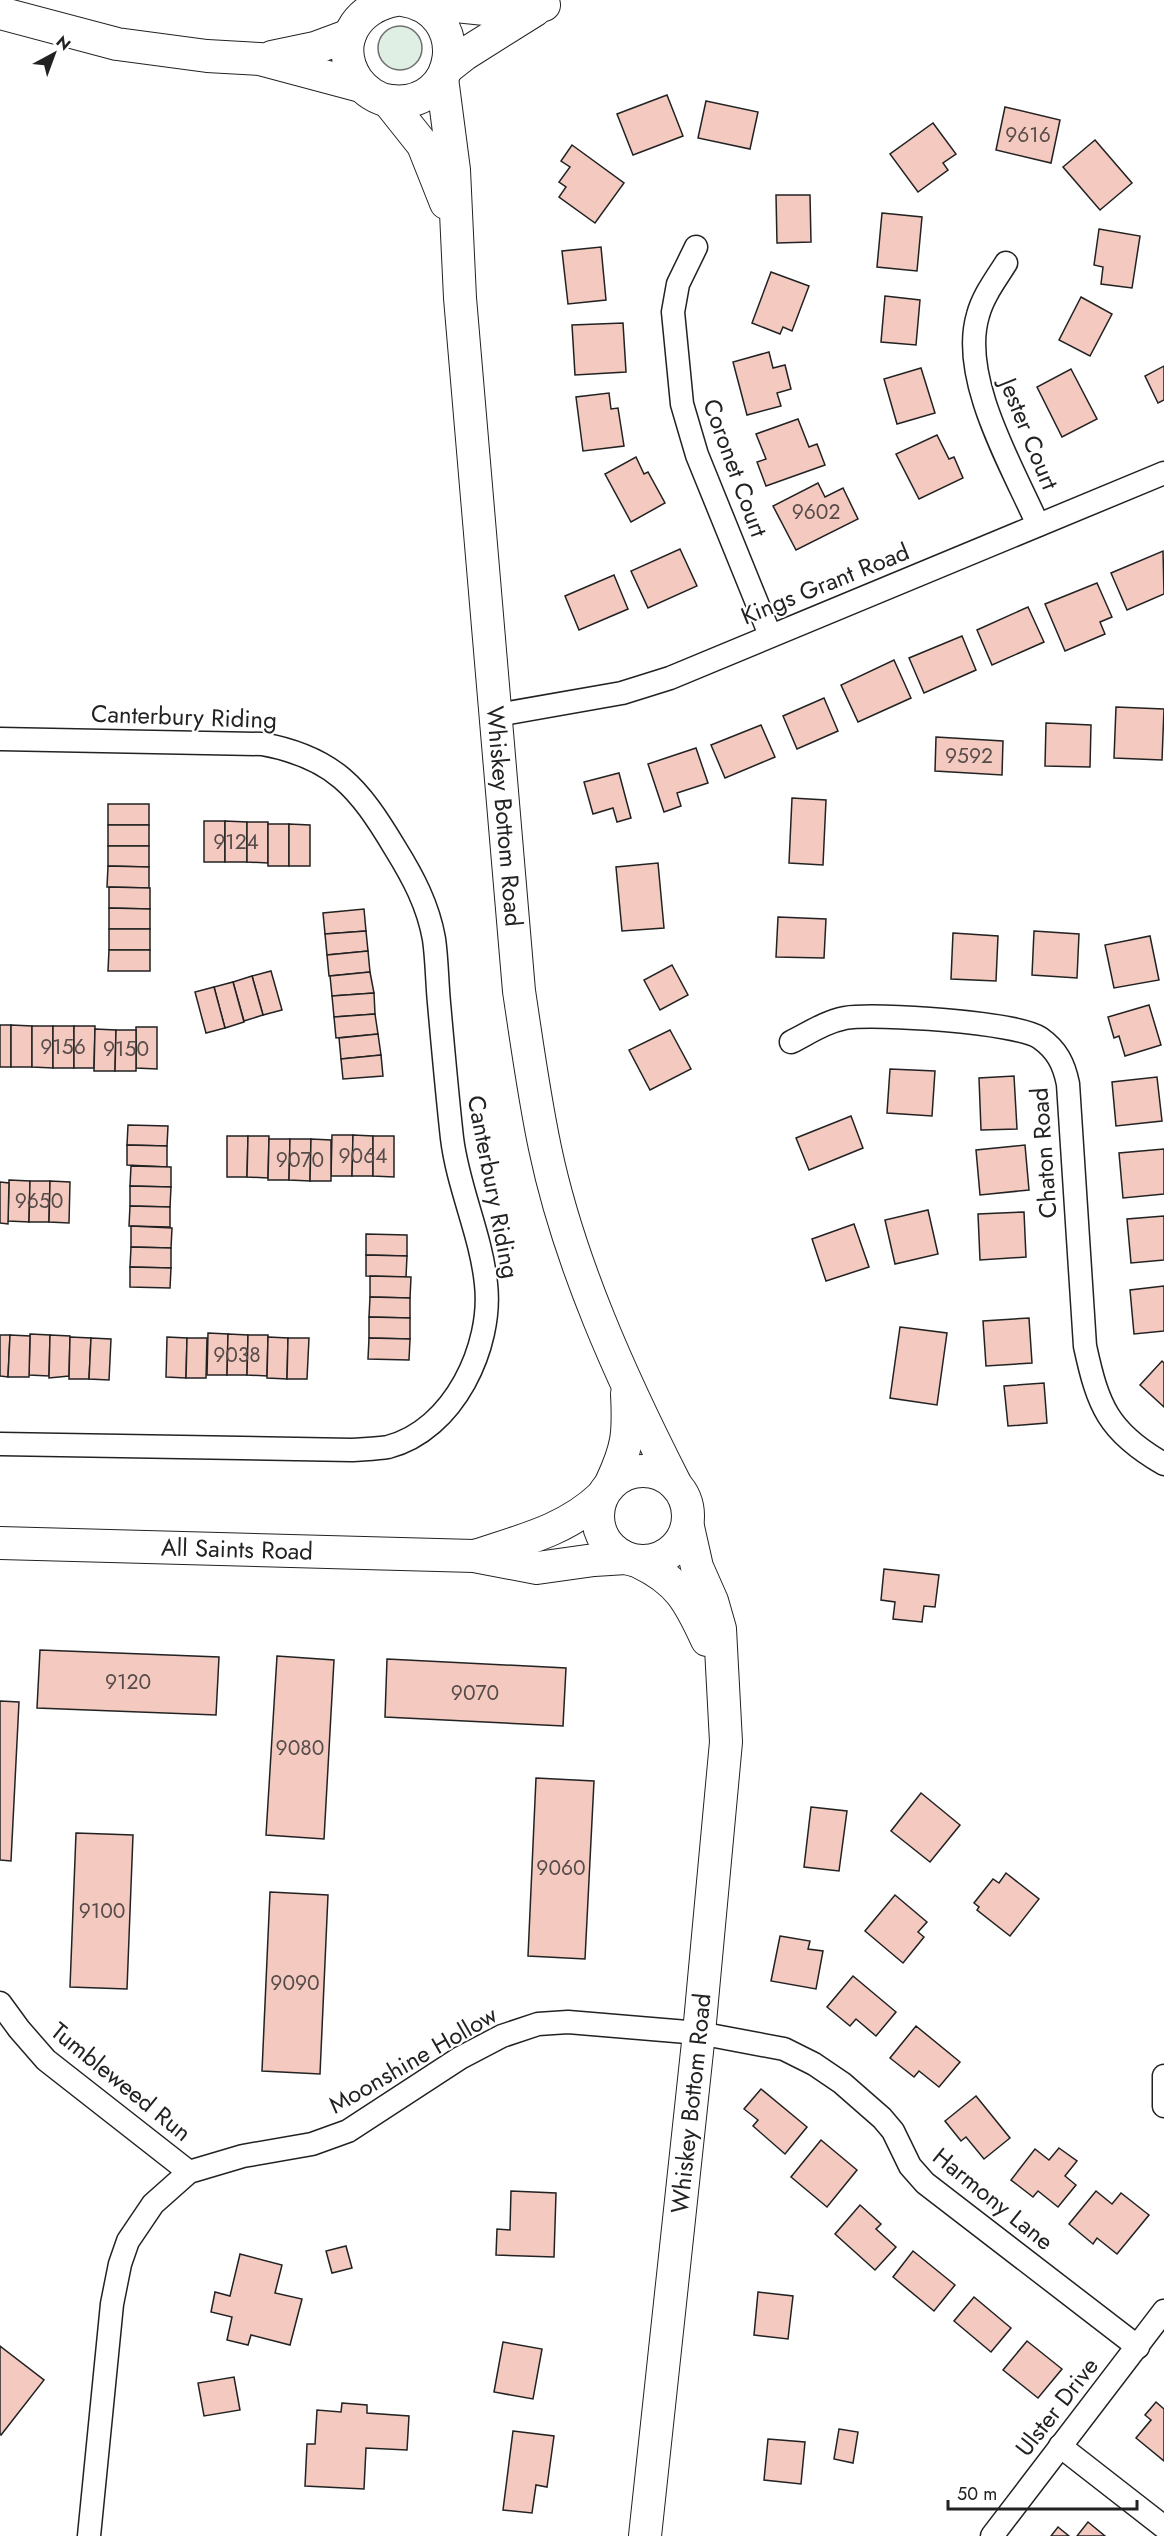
<svg xmlns="http://www.w3.org/2000/svg" width="1164" height="2536" font-family="Jost,sans-serif">
  <style>
    .green { fill: #e0efe3; stroke: #6f6f6f; stroke-width: 1.5 }
    .building { fill: #f3c9c0; stroke: #222; stroke-width: 1.5 }
    .lines { fill: none; stroke-linecap: round; stroke-linejoin: round }
    .street-casing { stroke: #222; stroke-width: 25 }
    .secondary-casing { stroke: #222; stroke-width: 34 }
    .street { stroke: #fff; stroke-width: 22 }
    .secondary { stroke: #fff; stroke-width: 32 }
    .labels { text-anchor: middle; stroke-width: 4.5; stroke-linejoin: round; paint-order: stroke }
    .number-label { font-size: 21px; fill: #564c4a }
    .street-label { font-size: 24px; fill: #222; stroke: #fff }
  </style>
  <rect width="100%" height="100%" fill="#fff"/>
  <circle class="green" cx="400" cy="48" r="22"/>
  <g class="building">
    <polygon points="667,95 683,136 633,155 617,114"/>
    <polygon points="706,101 758,112 750,149 698,138"/>
    <polygon points="1005,107 1060,120 1051,163 996,150"/>
    <polygon points="933,123 956,154 943,163 948,170 918,192 890,154"/>
    <polygon points="1095,140 1132,183 1100,210 1063,167"/>
    <polygon points="572,145 624,183 595,223 559,197 566,187 559,182 570,167 561,161"/>
    <polygon points="776,195 810,195 811,242 777,243"/>
    <polygon points="882,213 922,217 917,271 877,267"/>
    <polygon points="1099,229 1140,236 1132,288 1101,284 1103,267 1094,265"/>
    <polygon points="601,247 606,300 568,304 562,251"/>
    <polygon points="771,272 809,286 792,331 783,327 780,334 752,323"/>
    <polygon points="885,296 920,300 916,345 881,342"/>
    <polygon points="1081,297 1112,314 1090,356 1059,340"/>
    <polygon points="623,323 626,372 575,375 572,325"/>
    <polygon points="769,352 773,368 785,365 791,389 777,393 781,406 747,415 733,362"/>
    <polygon points="1164,366 1164,400 1158,403 1145,376"/>
    <polygon points="921,368 935,413 897,424 884,379"/>
    <polygon points="1071,369 1097,419 1062,437 1037,387"/>
    <polygon points="609,393 611,409 618,408 624,446 583,451 576,397"/>
    <polygon points="798,419 809,447 817,444 825,465 766,486 757,462 766,459 756,434"/>
    <polygon points="937,435 949,459 954,457 963,478 919,499 896,454"/>
    <polygon points="636,457 644,474 648,472 665,503 631,522 605,474"/>
    <polygon points="818,483 825,497 843,488 858,519 796,550 773,506"/>
    <polygon points="680,549 697,586 648,608 631,571"/>
    <polygon points="1163,551 1164,594 1127,610 1111,573"/>
    <polygon points="614,575 628,609 579,630 565,596"/>
    <polygon points="1097,583 1112,617 1100,622 1105,634 1065,651 1045,604"/>
    <polygon points="1028,607 1044,642 992,665 977,630"/>
    <polygon points="962,636 976,670 924,693 909,658"/>
    <polygon points="894,660 911,698 858,722 841,685"/>
    <polygon points="824,698 838,731 797,749 783,716"/>
    <polygon points="1116,707 1164,709 1162,760 1114,758"/>
    <polygon points="1046,723 1091,725 1090,767 1045,766"/>
    <polygon points="761,725 775,757 725,778 711,745"/>
    <polygon points="936,737 1003,741 1002,775 935,771"/>
    <polygon points="696,748 708,783 677,793 681,806 664,812 648,764"/>
    <polygon points="619,773 631,818 617,822 613,808 593,814 584,782"/>
    <polygon points="792,798 826,800 823,865 789,863"/>
    <rect x="108" y="804" width="41" height="21"/>
    <rect x="204" y="821" width="21" height="41"/>
    <polygon points="225,821 247,822 247,862 225,862"/>
    <polygon points="247,822 268,822 268,863 247,862"/>
    <rect x="268" y="824" width="21" height="42"/>
    <polygon points="289,824 310,825 310,866 289,866"/>
    <rect x="108" y="825" width="41" height="21"/>
    <polygon points="108,846 149,846 149,867 108,866"/>
    <polygon points="658,863 664,928 622,931 616,867"/>
    <polygon points="108,866 149,867 149,888 107,887"/>
    <polygon points="109,887 150,888 150,909 109,908"/>
    <polygon points="109,908 150,909 150,929 109,929"/>
    <polygon points="364,909 366,931 325,934 323,913"/>
    <polygon points="778,917 826,919 824,958 776,957"/>
    <rect x="109" y="929" width="41" height="21"/>
    <polygon points="366,931 368,951 327,955 325,934"/>
    <polygon points="1034,931 1079,934 1077,978 1032,975"/>
    <polygon points="953,933 998,936 996,981 951,979"/>
    <polygon points="1150,936 1159,980 1114,988 1105,945"/>
    <polygon points="109,950 150,950 150,971 108,971"/>
    <polygon points="368,951 370,972 329,976 327,955"/>
    <polygon points="672,965 688,995 660,1010 644,980"/>
    <polygon points="271,971 282,1010 263,1015 252,976"/>
    <polygon points="370,972 374,993 332,996 330,976"/>
    <polygon points="252,976 263,1015 244,1021 233,982"/>
    <polygon points="233,982 244,1022 225,1028 214,987"/>
    <polygon points="214,987 225,1028 206,1033 195,992"/>
    <polygon points="374,993 375,1014 334,1017 332,996"/>
    <polygon points="1149,1005 1161,1045 1125,1056 1119,1036 1114,1038 1108,1017"/>
    <polygon points="375,1014 378,1034 336,1038 334,1017"/>
    <rect x="0" y="1025" width="11" height="42"/>
    <polygon points="11,1025 32,1026 32,1067 11,1067"/>
    <polygon points="32,1026 53,1026 53,1068 32,1067"/>
    <rect x="53" y="1026" width="21" height="42"/>
    <polygon points="74,1026 95,1026 94,1068 74,1068"/>
    <polygon points="136,1027 157,1027 157,1069 136,1068"/>
    <polygon points="95,1029 116,1030 115,1071 94,1071"/>
    <polygon points="116,1030 136,1030 136,1071 115,1071"/>
    <polygon points="670,1030 691,1069 650,1090 629,1050"/>
    <polygon points="378,1034 381,1055 341,1059 339,1038"/>
    <polygon points="381,1055 383,1076 343,1079 341,1059"/>
    <polygon points="890,1069 935,1071 932,1116 887,1113"/>
    <polygon points="1014,1076 1017,1129 981,1130 979,1078"/>
    <polygon points="1157,1077 1162,1121 1116,1126 1112,1082"/>
    <polygon points="851,1116 863,1148 809,1170 796,1138"/>
    <polygon points="128,1125 168,1126 167,1146 127,1145"/>
    <polygon points="332,1135 353,1135 352,1176 331,1176"/>
    <polygon points="353,1135 373,1136 373,1176 352,1176"/>
    <polygon points="227,1136 248,1136 247,1177 227,1177"/>
    <polygon points="248,1136 269,1136 268,1178 247,1177"/>
    <polygon points="373,1136 394,1136 394,1177 373,1176"/>
    <polygon points="269,1139 290,1139 289,1180 268,1180"/>
    <polygon points="290,1139 311,1139 310,1181 289,1180"/>
    <polygon points="311,1139 331,1140 331,1181 310,1181"/>
    <polygon points="127,1145 167,1146 167,1167 127,1165"/>
    <polygon points="1025,1145 1029,1190 980,1195 976,1150"/>
    <polygon points="1164,1149 1164,1194 1123,1198 1119,1153"/>
    <polygon points="131,1166 171,1167 171,1187 130,1186"/>
    <polygon points="9,1180 30,1181 29,1222 8,1221"/>
    <polygon points="30,1181 50,1181 49,1222 29,1222"/>
    <polygon points="50,1181 70,1182 69,1223 49,1222"/>
    <polygon points="0,1182 9,1183 8,1224 0,1223"/>
    <polygon points="130,1186 171,1187 170,1207 130,1206"/>
    <polygon points="130,1206 170,1207 170,1227 129,1226"/>
    <polygon points="928,1210 938,1254 895,1264 885,1220"/>
    <polygon points="1024,1212 1026,1257 980,1260 978,1214"/>
    <polygon points="1164,1216 1164,1260 1131,1263 1127,1219"/>
    <polygon points="854,1224 869,1267 826,1281 812,1239"/>
    <polygon points="131,1226 172,1228 171,1248 131,1247"/>
    <polygon points="366,1234 407,1235 407,1256 366,1255"/>
    <polygon points="131,1247 171,1248 171,1268 130,1267"/>
    <polygon points="366,1255 407,1256 406,1277 366,1276"/>
    <polygon points="130,1267 171,1268 170,1288 130,1287"/>
    <polygon points="370,1276 411,1277 410,1298 370,1297"/>
    <polygon points="1164,1286 1164,1331 1134,1334 1130,1290"/>
    <polygon points="370,1297 410,1298 410,1318 369,1317"/>
    <polygon points="369,1317 410,1318 410,1339 369,1338"/>
    <polygon points="1029,1318 1032,1363 986,1366 983,1321"/>
    <polygon points="900,1327 947,1333 937,1405 890,1398"/>
    <polygon points="208,1333 228,1334 227,1375 207,1375"/>
    <polygon points="30,1334 50,1335 49,1376 29,1375"/>
    <polygon points="228,1334 248,1335 247,1375 227,1375"/>
    <polygon points="0,1335 10,1335 8,1377 0,1376"/>
    <polygon points="10,1335 30,1336 29,1377 8,1377"/>
    <polygon points="50,1335 70,1336 69,1376 49,1378"/>
    <polygon points="248,1335 268,1335 267,1376 247,1375"/>
    <polygon points="70,1337 91,1338 89,1379 69,1379"/>
    <polygon points="167,1337 187,1338 186,1378 166,1377"/>
    <polygon points="268,1337 288,1338 287,1379 267,1378"/>
    <polygon points="91,1338 111,1339 109,1380 89,1379"/>
    <polygon points="187,1338 207,1338 206,1378 186,1378"/>
    <polygon points="288,1338 309,1338 307,1379 287,1379"/>
    <polygon points="369,1338 410,1339 409,1360 368,1359"/>
    <polygon points="1162,1361 1164,1363 1164,1407 1140,1385"/>
    <polygon points="1044,1383 1047,1423 1008,1426 1004,1386"/>
    <polygon points="884,1569 939,1575 935,1607 924,1606 922,1622 893,1619 895,1602 881,1600"/>
    <polygon points="40,1650 219,1657 216,1715 37,1708"/>
    <polygon points="277,1656 334,1660 324,1839 266,1835"/>
    <polygon points="387,1659 566,1668 563,1726 385,1717"/>
    <polygon points="0,1701 19,1702 11,1861 0,1860"/>
    <polygon points="536,1778 594,1781 585,1959 528,1956"/>
    <polygon points="921,1793 960,1825 930,1862 891,1831"/>
    <polygon points="811,1807 847,1811 839,1871 804,1867"/>
    <polygon points="76,1833 133,1835 127,1989 70,1987"/>
    <polygon points="1006,1873 1039,1899 1010,1936 977,1910 979,1907 974,1903 993,1879 999,1883"/>
    <polygon points="270,1892 328,1895 320,2074 262,2071"/>
    <polygon points="895,1895 927,1922 918,1932 924,1937 903,1963 865,1931"/>
    <polygon points="780,1936 810,1941 808,1949 823,1951 816,1989 771,1981"/>
    <polygon points="853,1976 896,2012 876,2036 856,2019 850,2026 827,2007"/>
    <polygon points="916,2026 960,2062 939,2087 919,2071 914,2077 890,2058"/>
    <polygon points="761,2089 807,2127 785,2154 753,2126 758,2120 744,2109"/>
    <polygon points="976,2096 1010,2138 984,2159 966,2137 961,2141 945,2121"/>
    <polygon points="821,2140 857,2170 827,2207 791,2177"/>
    <polygon points="1059,2148 1077,2161 1065,2176 1076,2185 1058,2207 1038,2191 1033,2197 1011,2180 1035,2149 1049,2160"/>
    <polygon points="511,2191 556,2193 554,2257 496,2255 497,2229 510,2230"/>
    <polygon points="1096,2191 1112,2204 1121,2193 1149,2215 1117,2254 1097,2238 1093,2244 1069,2224"/>
    <polygon points="860,2205 881,2224 876,2229 896,2247 875,2270 835,2234"/>
    <polygon points="346,2246 352,2268 332,2273 326,2251"/>
    <polygon points="913,2251 955,2285 934,2311 893,2277"/>
    <polygon points="240,2254 282,2265 275,2293 302,2299 290,2345 251,2335 248,2345 227,2340 232,2317 211,2312 215,2292 230,2296"/>
    <polygon points="758,2292 793,2296 788,2339 754,2335"/>
    <polygon points="974,2297 1011,2328 991,2352 954,2321"/>
    <polygon points="1027,2341 1062,2369 1038,2398 1003,2370"/>
    <polygon points="503,2342 542,2349 533,2399 494,2392"/>
    <polygon points="0,2346 44,2380 1,2435 0,2434"/>
    <polygon points="234,2377 240,2410 204,2416 198,2383"/>
    <polygon points="1156,2402 1164,2409 1164,2461 1136,2438 1151,2420 1145,2415"/>
    <polygon points="342,2403 367,2405 367,2413 409,2416 407,2450 366,2448 364,2489 305,2486 307,2444 315,2444 317,2410 341,2412"/>
    <polygon points="839,2429 858,2432 853,2463 834,2459"/>
    <polygon points="513,2431 554,2436 547,2487 536,2485 532,2513 503,2510"/>
    <polygon points="768,2439 805,2442 801,2484 764,2480"/>
    <polygon points="1088,2522 1105,2536 1077,2536"/>
    <polygon points="1058,2527 1069,2536 1051,2536"/>
  </g>
  <g class="lines">
    <defs>
      <g id="street">
        <polyline points="696,247 678,284 673,312 682,404 697,455 770,635"/>
        <path d="M1006,263c-10,16 -23,33 -28,52 -19,63 35,153 60,210"/>
        <polyline points="497,715 622,693 670,678 1164,473"/>
        <path d="M0,739l262,5c72,13 97,44 133,104 18,29 33,57 39,91 3,21 3,43 5,64 4,45 8,90 13,135 6,50 29,96 34,146 7,62 -32,146 -98,163 -11,2 -24,2 -36,3l-352,-6"/>
        <path d="M791,1042c18,-9 34,-20 54,-24 30,-5 172,4 195,20 17,12 24,26 28,46l17,262c13,60 23,86 79,118"/>
        <polyline points="0,2003 19,2029 46,2060 189,2172"/>
        <polyline points="1164,2076 1164,2106"/>
        <polyline points="1060,2446 1164,2527"/>
        <polyline points="89,2536 112,2304 120,2264 128,2241 153,2204 189,2172 243,2156 312,2144 348,2131 460,2058 502,2036 538,2024 568,2022 699,2033 784,2049 814,2064 842,2083 882,2118 893,2131 910,2166 925,2183 1138,2347"/>
        <polyline points="992,2536 1164,2311"/>
      </g>
      <g id="secondary">
        <path d="M397,0c-40,6 -64,43 -40,80 8,11 21,20 34,21 69,8 81,-91 11,-101"/>
        <polyline points="416,2 495,10 544,5"/>
        <polyline points="0,13 117,44 207,56 260,59 361,86"/>
        <polyline points="272,57 315,48 350,35"/>
        <polyline points="446,69 465,54 535,10"/>
        <path id="s1" d="M442,78l12,92 6,128 59,693c8,53 15,105 26,157 24,115 77,231 130,335"/>
        <polyline points="388,101 423,145 446,203"/>
        <circle cx="643" cy="1516" r="45"/>
        <path d="M611,1483c17,-36 18,-50 16,-89"/>
        <path id="s2" d="M0,1543l474,13 63,12 57,-8 32,-2"/>
        <path d="M478,1555c45,-15 88,-25 123,-58"/>
        <path d="M639,1562c40,19 50,39 68,78"/>
        <path id="s3" d="M645,2536l54,-503 27,-291 -6,-113 -8,-28 -15,-34 -9,-40"/>
      </g>
    </defs>
    <use href="#street" class="street-casing"/>
    <use href="#secondary" class="secondary-casing"/>
    <use href="#street" class="street"/>
    <use href="#secondary" class="secondary"/>
  </g>
  <g class="labels">
    <g class="number-label">
      <text x="1028" y="142">9616</text>
      <text x="816" y="519">9602</text>
      <text x="969" y="763">9592</text>
      <text x="236" y="849">9124</text>
      <text x="63" y="1054">9156</text>
      <text x="126" y="1056">9150</text>
      <text x="363" y="1163">9064</text>
      <text x="300" y="1167">9070</text>
      <text x="39" y="1208">9650</text>
      <text x="237" y="1362">9038</text>
      <text x="128" y="1689">9120</text>
      <text x="475" y="1700">9070</text>
      <text x="300" y="1755">9080</text>
      <text x="561" y="1875">9060</text>
      <text x="102" y="1918">9100</text>
      <text x="295" y="1990">9090</text>
    </g>
    <g class="street-label">
      <text transform="translate(1029 434) rotate(68)" y="8">Jester Court</text>
      <text transform="translate(735 468) rotate(70)" y="8">Coronet Court</text>
      <text transform="translate(825 584) rotate(-22)" y="8">Kings Grant Road</text>
      <text transform="translate(184 717) rotate(2)" y="8">Canterbury Riding</text>
      <text dy="8" stroke="none"><textPath href="#s1" startOffset="741">Whiskey Bottom Road</textPath></text>
      <text transform="translate(1044 1153) rotate(-94)" y="8">Chaton Road</text>
      <text transform="translate(493 1187) rotate(79)" y="8">Canterbury Riding</text>
      <text dy="8" stroke="none"><textPath href="#s2" startOffset="237">All Saints Road</textPath></text>
      <text transform="translate(413 2060) rotate(-30)" y="8">Moonshine Hollow</text>
      <text transform="translate(121 2082) rotate(39)" y="8">Tumbleweed Run</text>
      <text dy="8" stroke="none"><textPath href="#s3" startOffset="435">Whiskey Bottom Road</textPath></text>
      <text transform="translate(993 2199) rotate(39)" y="8">Harmony Lane</text>
      <text transform="translate(1057 2407) rotate(-52)" y="8">Ulster Drive</text>
    </g>
  </g>
  <g transform="translate(54 54) rotate(41)" stroke="#ffffff" stroke-width="4.5" paint-order="stroke">
  <path d="M0-4.5L10 22L0 15L-10 22Z" fill="#222222"/>
  <text y="-9" font-size="16" font-weight="bold" text-anchor="middle" fill="#222222">N</text>
  </g>
  <path d="M948 2500v9h189v-9" fill="none" stroke="#222222" stroke-width="3"/>
  <text x="957" y="2500" font-size="18" fill="#222222" stroke="#ffffff" stroke-width="4.5" paint-order="stroke">50 m</text>
</svg>
